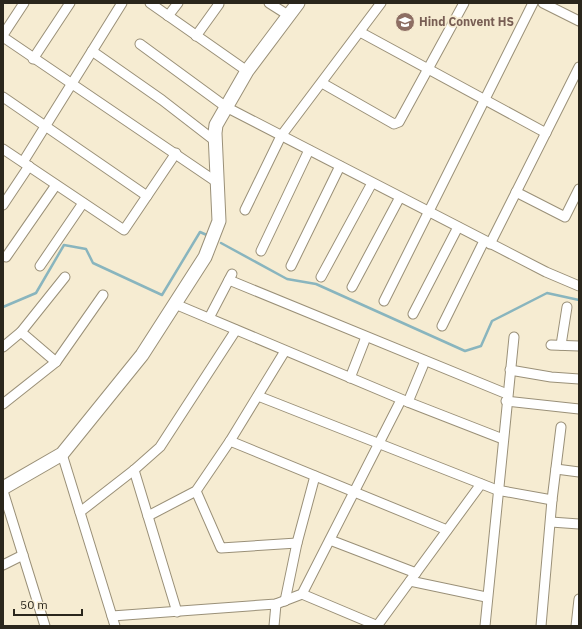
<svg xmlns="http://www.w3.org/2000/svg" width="582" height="629" font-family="'IBM Plex Sans',sans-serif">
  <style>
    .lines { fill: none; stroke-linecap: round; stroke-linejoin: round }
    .stream { stroke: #89b5be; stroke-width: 2.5 }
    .street-casing { stroke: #9a9078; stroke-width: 11 }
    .secondary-casing { stroke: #9a9078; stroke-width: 15 }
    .street { stroke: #fff; stroke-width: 9 }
    .secondary { stroke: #fff; stroke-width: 13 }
    .labels { text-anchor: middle; stroke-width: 3.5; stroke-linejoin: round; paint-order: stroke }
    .education-label { font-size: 12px; font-weight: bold; fill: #785e54; stroke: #f6ecd2; text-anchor: start }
  </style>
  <rect width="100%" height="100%" fill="#f6ecd2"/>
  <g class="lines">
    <g class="stream">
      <polyline points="221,243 287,279 316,284 465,351 481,346 492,321 547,293 579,300"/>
      <polyline points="3,307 36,293 64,245 86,249 93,263 162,295 200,232 209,236"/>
    </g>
    <defs>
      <g id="street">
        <polyline points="150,3 247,71"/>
        <polyline points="269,3 288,15"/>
        <polyline points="543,3 579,21"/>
        <polyline points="168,16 178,3"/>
        <polyline points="360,32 546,133"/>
        <polyline points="3,35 24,3"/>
        <polyline points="196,36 219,4"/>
        <polyline points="3,37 218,183"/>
        <polyline points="140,44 226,107 546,272 579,286"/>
        <polyline points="92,51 162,100 215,141"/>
        <polyline points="33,59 70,3"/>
        <polyline points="322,83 394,124 399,122 464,3"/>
        <polyline points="3,97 147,196"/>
        <polyline points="3,149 124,230 176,153"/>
        <polyline points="23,162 122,3"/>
        <polyline points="516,192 565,217 579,189"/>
        <polyline points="3,205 29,166"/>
        <polyline points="245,210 281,136 381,3"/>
        <polyline points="490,244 579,67"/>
        <polyline points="261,251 309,150"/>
        <polyline points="6,257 56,185"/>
        <polyline points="40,266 83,203"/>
        <polyline points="291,266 340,166"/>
        <polyline points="321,277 372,183"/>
        <polyline points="229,280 507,394"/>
        <polyline points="352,287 400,197"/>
        <polyline points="384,301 533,3"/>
        <polyline points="175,304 408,402 503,439"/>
        <polyline points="413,314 458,227"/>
        <polyline points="209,318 232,274"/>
        <polyline points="442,326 484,241"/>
        <polyline points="21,332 56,362"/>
        <polyline points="551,345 579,346"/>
        <polyline points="561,345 567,307"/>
        <polyline points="3,347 21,332 65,277"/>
        <polyline points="510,370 551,377 579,379"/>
        <polyline points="350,378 366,337"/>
        <polyline points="258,396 497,490 552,500"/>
        <polyline points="506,401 579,409"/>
        <polyline points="408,402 425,361"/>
        <polyline points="3,404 56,362 103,295"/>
        <polyline points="230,441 447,530"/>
        <polyline points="62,454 115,626"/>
        <polyline points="556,469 579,472"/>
        <polyline points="134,470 177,612"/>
        <polyline points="3,491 45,626"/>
        <polyline points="196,491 221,548 297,543"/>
        <polyline points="80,512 134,470 160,447 236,330"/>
        <polyline points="148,516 196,491 230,441 285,351"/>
        <polyline points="551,522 579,524"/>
        <polyline points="330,540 416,573"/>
        <polyline points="3,565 23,555"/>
        <polyline points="410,581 486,597"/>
        <polyline points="302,594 378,626"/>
        <polyline points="285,601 297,543 315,476"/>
        <polyline points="112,616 276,604 302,594 401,400"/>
        <polyline points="274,626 276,604"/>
        <polyline points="377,626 481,484"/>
        <polyline points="485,626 514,337"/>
        <polyline points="541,626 552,500 561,427"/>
        <polyline points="576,626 579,599"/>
      </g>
      <polyline id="secondary" points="3,488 62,454 142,355 205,257 219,221 215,133 216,125 247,71 298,3"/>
    </defs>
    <use href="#street" class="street-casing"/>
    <use href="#secondary" class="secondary-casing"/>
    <use href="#street" class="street"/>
    <use href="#secondary" class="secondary"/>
  </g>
  <defs>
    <symbol id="school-disc" viewBox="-11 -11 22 22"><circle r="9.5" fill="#8d6e63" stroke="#f6ecd2"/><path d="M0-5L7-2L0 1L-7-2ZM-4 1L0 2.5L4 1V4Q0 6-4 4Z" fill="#fff"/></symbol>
  </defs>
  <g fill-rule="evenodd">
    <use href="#school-disc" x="394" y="11" width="22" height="22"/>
  </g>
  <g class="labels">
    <g class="education-label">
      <text x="419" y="26">Hind Convent HS</text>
    </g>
  </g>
  <rect width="582" height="629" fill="none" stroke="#2a261c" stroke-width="8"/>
  <path d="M14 609v6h68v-6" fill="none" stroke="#2a261c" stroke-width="2"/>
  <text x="20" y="609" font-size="12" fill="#2a261c" stroke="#f6ecd2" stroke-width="3" paint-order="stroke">50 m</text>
</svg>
